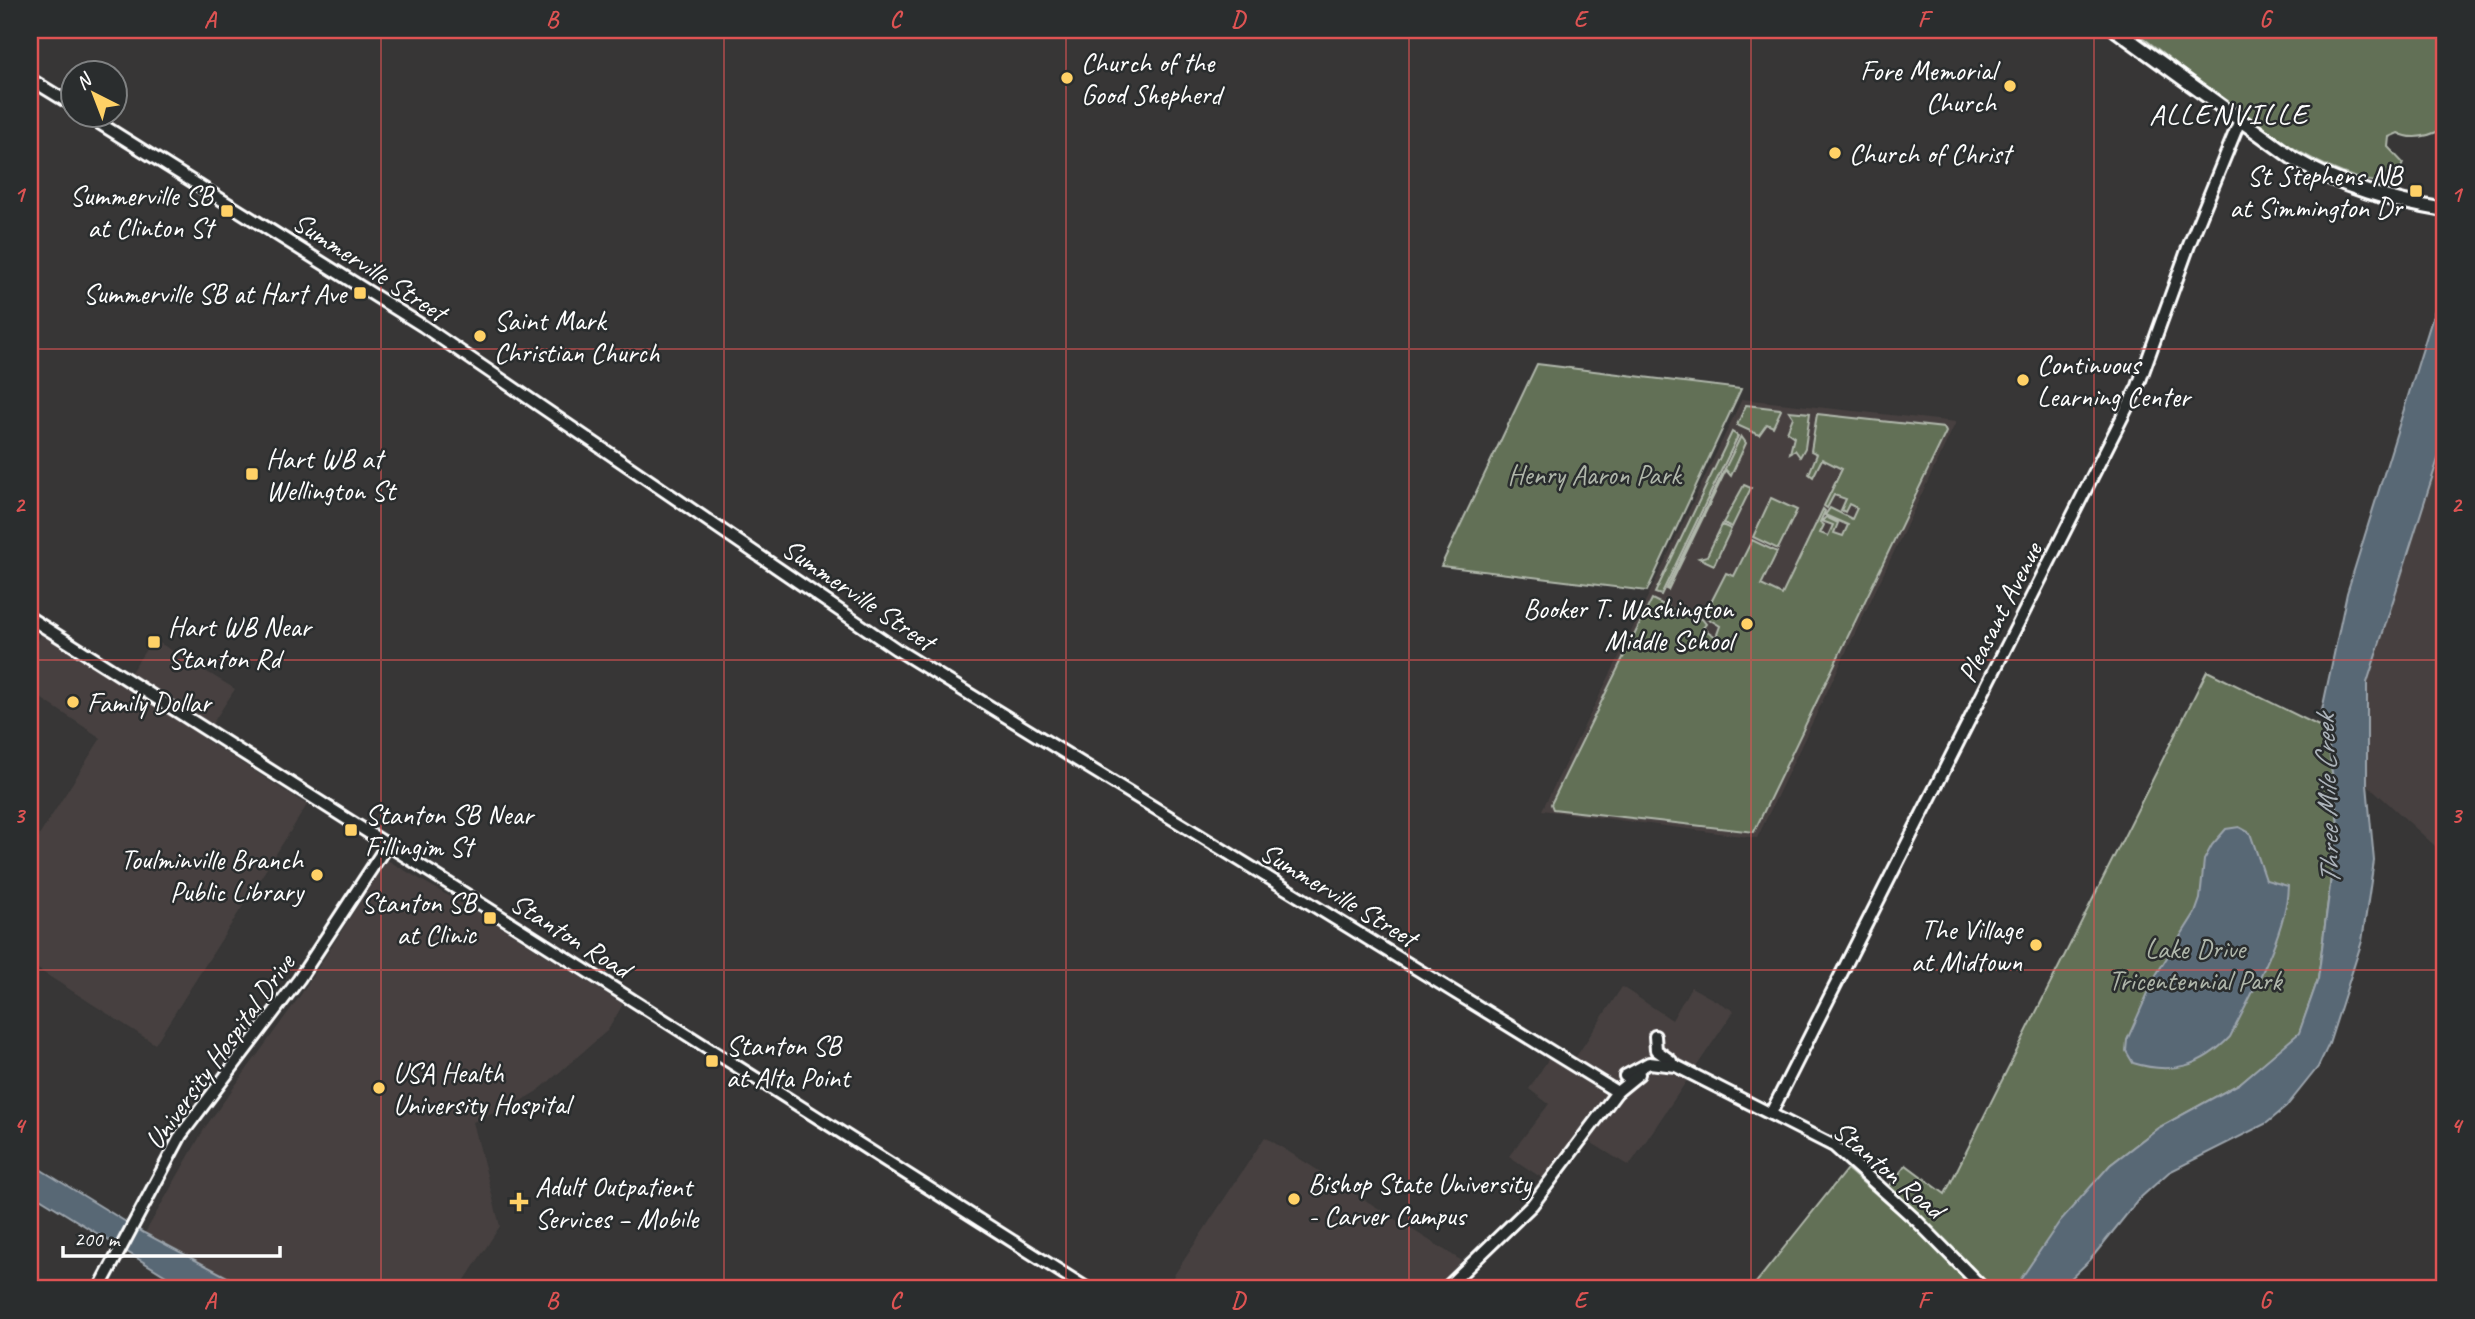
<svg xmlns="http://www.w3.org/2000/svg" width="2475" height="1319" font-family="Caveat,sans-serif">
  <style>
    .built { fill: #474140 }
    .green { fill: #626f57; stroke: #b0b7ab; stroke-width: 2 }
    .water { fill: #596775; stroke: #9ba4ac; stroke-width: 2 }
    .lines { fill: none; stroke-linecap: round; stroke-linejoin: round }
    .minor-casing { stroke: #fff; stroke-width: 16 }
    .major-casing { stroke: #fff; stroke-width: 18 }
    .minor { stroke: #2a2d2e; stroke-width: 10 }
    .major { stroke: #2a2d2e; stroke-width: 12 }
    .grid { fill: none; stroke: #de5353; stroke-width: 2; stroke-opacity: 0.55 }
    .poi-dot { fill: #ffd166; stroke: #2a2d2e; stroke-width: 2.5 }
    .labels { text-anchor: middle; stroke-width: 5; stroke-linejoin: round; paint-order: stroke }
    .poi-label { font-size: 28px; fill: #fff; stroke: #2a2d2e; text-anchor: start }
    .street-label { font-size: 28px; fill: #fff; stroke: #2a2d2e }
    .park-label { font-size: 28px; fill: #b0b7ab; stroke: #2a2d2e }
    .neighbourhood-label { font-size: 30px; letter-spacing: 2px; fill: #fff; stroke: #2a2d2e }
    .water-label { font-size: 30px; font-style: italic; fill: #acb3ba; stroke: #2a2d2e }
    .neatline { fill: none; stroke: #de5353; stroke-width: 2.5 }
    .grid-label { font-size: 23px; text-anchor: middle; font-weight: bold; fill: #de5353 }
  </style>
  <rect width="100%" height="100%" fill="#373636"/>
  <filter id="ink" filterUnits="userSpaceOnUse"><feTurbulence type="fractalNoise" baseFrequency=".0143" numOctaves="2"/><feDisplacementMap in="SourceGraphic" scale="14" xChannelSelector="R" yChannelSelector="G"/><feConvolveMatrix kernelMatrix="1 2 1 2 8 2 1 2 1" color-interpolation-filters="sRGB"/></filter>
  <g filter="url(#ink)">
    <g class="built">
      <polygon points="1742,399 1956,422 1757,838 1542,810 1621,653"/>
      <polygon points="2445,440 2445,855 2367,784 2367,683"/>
      <polygon points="44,630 125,681 153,639 235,689 203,738 307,805 155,1044 30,964 30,850 101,738 30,691 30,653"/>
      <polygon points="387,860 495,923 623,1004 608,1030 539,1090 519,1102 473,1122 500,1226 459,1289 250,1289 145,1233 206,1126 300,996"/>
      <polygon points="1622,987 1672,1020 1691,987 1734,1011 1629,1166 1579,1135 1545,1180 1509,1156 1549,1104 1529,1089 1549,1058 1568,1069"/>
      <polygon points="1265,1137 1462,1261 1433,1289 1165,1289"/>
    </g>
    <g class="green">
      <path d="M2145,30h300v98c-15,8 -32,13 -47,5l-9,4 -1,10 15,16 -7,19c-69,11 -199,-104 -254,-145z"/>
      <polygon points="1537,364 1741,389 1647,591 1441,566"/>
      <polygon points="1746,405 1780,409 1781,410 1773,427 1767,424 1759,435 1737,425"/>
      <polygon points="1789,411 1810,413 1805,448 1800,457 1795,450 1790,453 1794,437 1787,432 1793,417"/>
      <polygon points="1817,414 1944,428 1946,432 1754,832 1553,809 1551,804 1652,599 1684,615 1702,619 1706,624 1703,628 1716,637 1720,626 1704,616 1726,573 1734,576 1752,540 1777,552 1761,585 1782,595 1823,509 1825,511 1820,522 1824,525 1820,533 1828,536 1833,525 1822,521 1826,517 1838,523 1834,533 1843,536 1848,525 1825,515 1830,508 1852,519 1857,508 1849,504 1845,512 1841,510 1846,499 1834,495 1827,508 1824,506 1842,469 1822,459 1813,477 1809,474 1817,454 1811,451"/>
      <polygon points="1732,432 1738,436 1661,595 1655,593"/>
      <polygon points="1741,436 1746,443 1731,476 1726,470 1668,590 1666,589"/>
      <polygon points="1744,485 1751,488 1732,527 1723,523"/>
      <polygon points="1771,498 1797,510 1778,549 1753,537"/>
      <polygon points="1722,525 1731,529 1714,565 1699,558 1707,556"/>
      <polygon points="2207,671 2327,730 2338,823 2318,979 2299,1034 2239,1084 2158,1128 2110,1165 2014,1289 1984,1289 1885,1192 1906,1165 1945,1194"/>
      <polygon points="1847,1169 1920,1232 1976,1289 1751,1289"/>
    </g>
    <g class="water">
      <polygon points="2445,277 2445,437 2367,683 2367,784 2374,861 2362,941 2329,1044 2318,1067 2286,1107 2267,1123 2169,1172 2139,1199 2090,1260 2060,1289 2014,1289 2060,1221 2110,1165 2158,1128 2239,1084 2299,1033 2318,979 2338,824 2327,730 2321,715 2347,593"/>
      <path d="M2239,827l11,6 16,47 22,6c-1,46 -37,109 -58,151 -28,29 -58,38 -97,26l-7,-12 1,-11 29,-65 39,-62 5,-14 4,-39 8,-15 14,-16z"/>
      <polygon points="30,1163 144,1233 250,1289 187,1289 30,1192"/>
    </g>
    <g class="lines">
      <defs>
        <g id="minor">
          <polyline points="30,79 74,106"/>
          <polyline points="88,116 423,326 896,649 1617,1092"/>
          <polyline points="30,618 1088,1289"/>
          <polyline points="1655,1036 1656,1050 1671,1061"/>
          <polyline points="1625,1076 1649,1063 1676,1066 1834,1146 1917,1221 1984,1289"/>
          <polyline points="1771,1113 2138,386 2189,245 2240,120"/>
          <polyline points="99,1289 181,1135 299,979 387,845"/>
          <polyline points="1445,1289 1532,1205 1617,1092 1639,1074"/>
        </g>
        <path id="major" d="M2116,30l178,129c47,28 97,42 151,51"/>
      </defs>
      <use href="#minor" class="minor-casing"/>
      <use href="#major" class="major-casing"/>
      <use href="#minor" class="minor"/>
      <use href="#major" class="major"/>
    </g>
  </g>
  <path class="grid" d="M381,30v1259M724,30v1259M1066,30v1259M1409,30v1259M1751,30v1259M2094,30v1259M30,349h2415M30,660h2415M30,970h2415"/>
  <g class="poi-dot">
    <circle cx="1067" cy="78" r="7"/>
    <circle cx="2010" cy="86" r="7"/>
    <circle cx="1835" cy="153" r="7"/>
    <rect x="2409" y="184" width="14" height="14" rx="3.5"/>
    <rect x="220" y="204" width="14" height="14" rx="3.5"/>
    <rect x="353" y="286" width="14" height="14" rx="3.5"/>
    <circle cx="480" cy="336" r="7"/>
    <circle cx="2023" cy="380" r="7"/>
    <rect x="245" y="467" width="14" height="14" rx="3.5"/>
    <circle cx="1747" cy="624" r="7"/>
    <rect x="147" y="635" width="14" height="14" rx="3.5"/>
    <circle cx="73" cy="702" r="7"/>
    <rect x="344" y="823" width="14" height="14" rx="3.5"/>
    <circle cx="317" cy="875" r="7"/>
    <rect x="483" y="911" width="14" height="14" rx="3.5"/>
    <circle cx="2036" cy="945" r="7"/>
    <rect x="705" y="1054" width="14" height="14" rx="3.5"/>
    <circle cx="379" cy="1088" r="7"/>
    <circle cx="1294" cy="1199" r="7"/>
    <path d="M515.5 1191.5h7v7h7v7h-7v7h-7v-7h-7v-7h7z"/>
  </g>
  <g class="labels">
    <g class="poi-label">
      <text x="1081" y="72">Church of the<tspan x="1081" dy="32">Good Shepherd</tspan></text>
      <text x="1996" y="80" text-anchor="end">Fore Memorial<tspan x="1996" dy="32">Church</tspan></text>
      <text x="1849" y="163">Church of Christ</text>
      <text x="2402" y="185" text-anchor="end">St Stephens NB<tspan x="2402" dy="32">at Simmington Dr</tspan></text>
      <text x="213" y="205" text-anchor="end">Summerville SB<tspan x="213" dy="32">at Clinton St</tspan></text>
      <text x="346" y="303" text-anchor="end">Summerville SB at Hart Ave</text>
      <text x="494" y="330">Saint Mark<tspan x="494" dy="32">Christian Church</tspan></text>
      <text x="2037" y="374">Continuous<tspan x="2037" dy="32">Learning Center</tspan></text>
      <text x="266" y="468">Hart WB at<tspan x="266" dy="32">Wellington St</tspan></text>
      <text x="1733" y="618" text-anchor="end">Booker T. Washington<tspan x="1733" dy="32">Middle School</tspan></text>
      <text x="168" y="636">Hart WB Near<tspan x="168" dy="32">Stanton Rd</tspan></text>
      <text x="87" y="712">Family Dollar</text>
      <text x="365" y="824">Stanton SB Near<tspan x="365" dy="32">Fillingim St</tspan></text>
      <text x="303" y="869" text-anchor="end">Toulminville Branch<tspan x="303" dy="32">Public Library</tspan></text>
      <text x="476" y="912" text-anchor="end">Stanton SB<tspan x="476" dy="32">at Clinic</tspan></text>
      <text x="2022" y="939" text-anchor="end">The Village<tspan x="2022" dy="32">at Midtown</tspan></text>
      <text x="726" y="1055">Stanton SB<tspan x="726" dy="32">at Alta Point</tspan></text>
      <text x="393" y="1082">USA Health<tspan x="393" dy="32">University Hospital</tspan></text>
      <text x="1308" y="1193">Bishop State University<tspan x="1308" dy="32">- Carver Campus</tspan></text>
      <text x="535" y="1196">Adult Outpatient<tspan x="535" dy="32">Services – Mobile</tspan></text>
    </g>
    <g class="street-label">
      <text transform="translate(370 266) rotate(33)" y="10">Summerville Street</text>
      <text transform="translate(859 594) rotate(34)" y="10">Summerville Street</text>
      <text transform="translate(1999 612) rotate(-63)" y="10">Pleasant Avenue</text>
      <text transform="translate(1339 894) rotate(31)" y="10">Summerville Street</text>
      <text transform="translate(571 935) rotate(32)" y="10">Stanton Road</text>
      <text transform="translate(219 1051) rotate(-54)" y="10">University Hospital Drive</text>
      <text transform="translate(1889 1169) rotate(40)" y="10">Stanton Road</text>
    </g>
    <g class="park-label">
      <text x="1594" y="484">Henry Aaron Park</text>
      <text x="2195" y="958">Lake Drive<tspan x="2195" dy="32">Tricentennial Park</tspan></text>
    </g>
    <g class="neighbourhood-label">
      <text x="2229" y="124">ALLENVILLE</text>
    </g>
    <g class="water-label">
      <text transform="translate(2327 800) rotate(-92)" y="10">Three Mile Creek</text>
    </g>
  </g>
  <rect width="2475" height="1319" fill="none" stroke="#2a2d2e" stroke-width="77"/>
  <g transform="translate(94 94) rotate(318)"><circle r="33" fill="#2a2d2e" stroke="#7f8182" stroke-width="2"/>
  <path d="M0-5L12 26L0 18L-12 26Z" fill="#ffd166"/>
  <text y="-10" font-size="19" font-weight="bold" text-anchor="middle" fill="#ffffff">N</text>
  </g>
  <path d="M63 1246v10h217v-10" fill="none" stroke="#ffffff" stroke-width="3.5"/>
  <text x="74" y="1246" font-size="21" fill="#ffffff" stroke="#2a2d2e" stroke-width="5" paint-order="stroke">200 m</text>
  <rect x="38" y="38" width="2398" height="1242" class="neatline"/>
  <g class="grid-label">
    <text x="210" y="27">A</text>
    <text x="552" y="27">B</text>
    <text x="895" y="27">C</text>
    <text x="1238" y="27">D</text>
    <text x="1580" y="27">E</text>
    <text x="1923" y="27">F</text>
    <text x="2265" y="27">G</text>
    <text x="19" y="202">1</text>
    <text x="2456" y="202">1</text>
    <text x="19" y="512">2</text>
    <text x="2456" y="512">2</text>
    <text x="19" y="823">3</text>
    <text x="2456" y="823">3</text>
    <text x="19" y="1133">4</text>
    <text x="2456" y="1133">4</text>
    <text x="210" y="1308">A</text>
    <text x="552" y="1308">B</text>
    <text x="895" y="1308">C</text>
    <text x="1238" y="1308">D</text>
    <text x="1580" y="1308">E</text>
    <text x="1923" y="1308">F</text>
    <text x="2265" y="1308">G</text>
  </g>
</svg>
